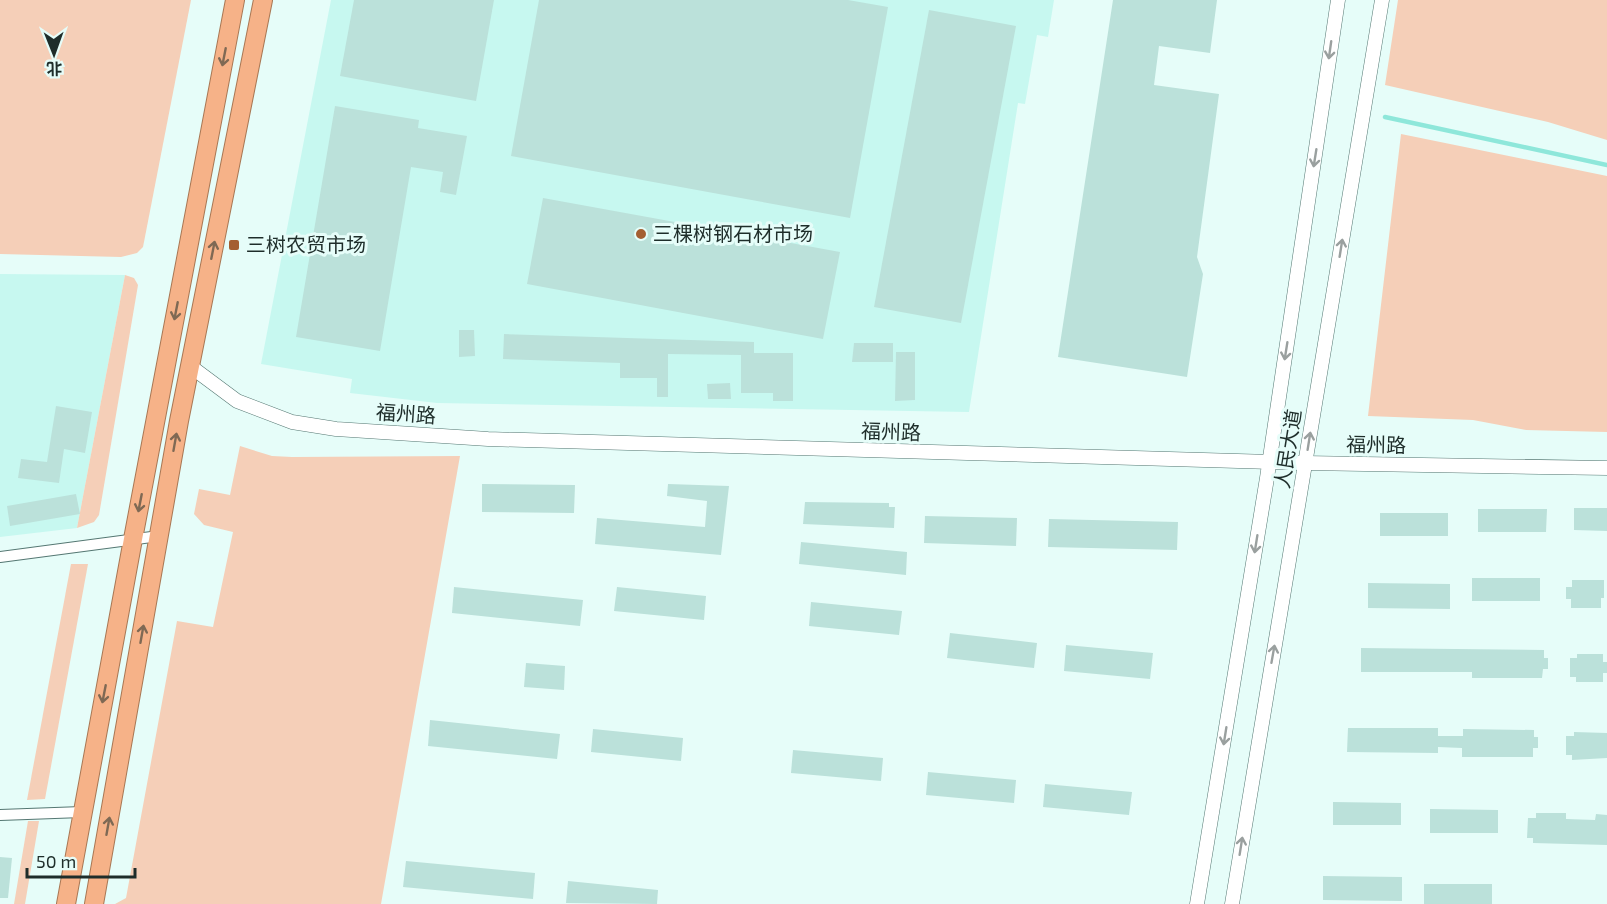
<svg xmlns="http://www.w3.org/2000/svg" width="1607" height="904" font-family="'Exo 2','Noto Sans SC',sans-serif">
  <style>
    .built { fill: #c7f8f0 }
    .green { fill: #f5cfb8 }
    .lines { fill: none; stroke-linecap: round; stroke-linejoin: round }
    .stream { stroke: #8ee7da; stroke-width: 4.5 }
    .building { fill: #bbe1da }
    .minor-casing { stroke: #547772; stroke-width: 12 }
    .tertiary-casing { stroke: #547772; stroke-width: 15 }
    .trunk-casing { stroke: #a87754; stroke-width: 20 }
    .minor { stroke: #fff; stroke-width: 10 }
    .tertiary { stroke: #fff; stroke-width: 14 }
    .trunk { stroke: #f6b288; stroke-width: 18 }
    .oneway { stroke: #9aa09f }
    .oneway2 { stroke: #7f6954 }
    .poi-dot { fill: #a45f32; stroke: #e6fdf9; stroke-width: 2 }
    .labels { text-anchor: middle; stroke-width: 6; stroke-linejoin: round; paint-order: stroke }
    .poi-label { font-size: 20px; fill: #1e2d2a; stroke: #e6fdf9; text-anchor: start }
    .street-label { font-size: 20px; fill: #1e2d2a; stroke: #e6fdf9 }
  </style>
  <rect width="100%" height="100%" fill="#e6fdf9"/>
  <g class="built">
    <polygon points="331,0 1054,0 1048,37 1037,35 1025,104 1018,103 969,412 437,403 350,393 352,379 261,364"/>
    <polygon points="0,274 125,275 77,528 0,537"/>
  </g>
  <g class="green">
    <polygon points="0,0 191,0 143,247 137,253 121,257 0,254"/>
    <polygon points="1398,0 1607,0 1607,140 1548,122 1385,85"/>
    <polygon points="1401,134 1607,176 1607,432 1526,430 1473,420 1368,416"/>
    <polygon points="125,275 134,278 138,285 99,515 94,522 77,528"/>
    <polygon points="240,446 272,456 292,457 460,456 381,904 115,904 126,898 177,621 213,627 233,532 204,525 194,514 199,489 230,495"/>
    <polygon points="71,564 88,564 45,799 27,800"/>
    <polygon points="28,821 39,821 25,904 14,904"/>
  </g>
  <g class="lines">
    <polyline class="stream" points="1385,117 1607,165"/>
  </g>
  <g class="building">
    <polygon points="354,0 494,0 476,101 340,76"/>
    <polygon points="539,0 848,0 888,7 850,218 511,156"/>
    <polygon points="1113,0 1217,0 1210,53 1159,46 1154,85 1219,94 1197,257 1203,274 1187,377 1058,357"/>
    <polygon points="929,10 1016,26 961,323 874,307"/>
    <polygon points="335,106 419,120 418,128 467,136 456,195 440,192 443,172 411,167 380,351 296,337"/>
    <polygon points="543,198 840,252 823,339 527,284"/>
    <polygon points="459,330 474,330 475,356 459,357"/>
    <polygon points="504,334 754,342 754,353 793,353 793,401 773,401 773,393 741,393 741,355 668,354 668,397 657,397 657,378 620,378 620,363 503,359"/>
    <polygon points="854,343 893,343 893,362 852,362"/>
    <polygon points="896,352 915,352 915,400 895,401"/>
    <polygon points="730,383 731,399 708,399 707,384"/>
    <polygon points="56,406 92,412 85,453 64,449 59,483 18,478 21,459 47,462"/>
    <polygon points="482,484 575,485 574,513 482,512"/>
    <polygon points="668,484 729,486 721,555 595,544 597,518 705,527 707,501 667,496"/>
    <polygon points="76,494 80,514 10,526 7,506"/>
    <polygon points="805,502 889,503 889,507 895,507 894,528 803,524"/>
    <polygon points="1574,508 1607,508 1607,531 1574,530"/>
    <polygon points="1478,509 1547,509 1546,532 1478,532"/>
    <rect x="1380" y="513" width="68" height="23"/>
    <polygon points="925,516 1017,518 1016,546 924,543"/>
    <polygon points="1049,519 1178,522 1177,550 1048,547"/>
    <polygon points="801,542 907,552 906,575 799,564"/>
    <rect x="1472" y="578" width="68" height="23"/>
    <polygon points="1572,580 1604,580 1604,598 1601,598 1601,608 1571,608 1571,599 1566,599 1566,587 1572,587"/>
    <polygon points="1368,583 1450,584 1450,609 1368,608"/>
    <polygon points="454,587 583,600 580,626 452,613"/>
    <polygon points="617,587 706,596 704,620 614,611"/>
    <polygon points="811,602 902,611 899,635 809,626"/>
    <polygon points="950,633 1037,643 1034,668 947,658"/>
    <polygon points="1066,645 1153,653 1150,679 1064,671"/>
    <polygon points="1361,648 1544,650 1544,658 1548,658 1548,669 1543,669 1542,678 1472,678 1472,672 1361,672"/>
    <polygon points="1577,654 1603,654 1603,662 1607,662 1607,673 1603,673 1603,682 1576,682 1576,677 1570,677 1570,658 1577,658"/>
    <polygon points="526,663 565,666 564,690 524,687"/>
    <polygon points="430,720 560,734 557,759 428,746"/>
    <polygon points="1348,728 1438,728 1438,736 1463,736 1463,729 1534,730 1534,737 1538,737 1538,748 1533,748 1533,757 1462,757 1462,748 1438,747 1438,753 1347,752"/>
    <polygon points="593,729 683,738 681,761 591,752"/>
    <polygon points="1574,732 1607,733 1607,758 1572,760 1572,755 1566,755 1566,736 1574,736"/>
    <polygon points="793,750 883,758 881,781 791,773"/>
    <polygon points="928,772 1016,780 1014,803 926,795"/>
    <polygon points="1045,784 1132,792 1129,815 1043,807"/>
    <polygon points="1333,802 1401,803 1401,825 1333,825"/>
    <polygon points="1430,809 1498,810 1498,833 1430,833"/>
    <polygon points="1536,813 1566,813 1566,819 1595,820 1596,814 1607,815 1607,845 1533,843 1533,838 1527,838 1528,818 1536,818"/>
    <polygon points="0,857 12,858 8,898 0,898"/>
    <polygon points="406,861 535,873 533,899 403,887"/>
    <polygon points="1323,876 1402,877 1402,901 1323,900"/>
    <polygon points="568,881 658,890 657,904 566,903"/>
    <rect x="1424" y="884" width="68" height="20"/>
  </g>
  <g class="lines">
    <defs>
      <g id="minor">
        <polyline points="0,557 159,536"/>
        <polyline points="0,815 82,812"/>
      </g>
      <g id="tertiary">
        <polyline points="190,366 237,401 292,422 336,429 488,439 1305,463 1607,468"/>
        <polyline points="1197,904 1267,478 1338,0"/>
        <polyline points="1232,904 1382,0"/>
      </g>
      <g id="trunk">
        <polyline points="66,904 133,539 235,0"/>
        <polyline points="94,904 179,421 263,0"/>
      </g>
    </defs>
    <use href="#minor" class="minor-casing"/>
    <use href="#tertiary" class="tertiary-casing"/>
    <use href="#trunk" class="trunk-casing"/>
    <use href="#minor" class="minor"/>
    <use href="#tertiary" class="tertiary"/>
    <use href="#trunk" class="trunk"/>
  </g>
  <defs><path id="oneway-shaft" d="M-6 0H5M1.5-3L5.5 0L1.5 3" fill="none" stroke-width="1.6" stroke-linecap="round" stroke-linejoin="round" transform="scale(1.5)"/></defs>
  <g class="oneway">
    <use href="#oneway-shaft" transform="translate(1330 50) rotate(98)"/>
    <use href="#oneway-shaft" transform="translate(1315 158) rotate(99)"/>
    <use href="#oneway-shaft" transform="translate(1341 248) rotate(-81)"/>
    <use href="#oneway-shaft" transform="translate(1286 351) rotate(99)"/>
    <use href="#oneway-shaft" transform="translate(1309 441) rotate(-81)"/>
    <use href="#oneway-shaft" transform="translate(1256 544) rotate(99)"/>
    <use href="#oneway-shaft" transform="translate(1273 654) rotate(-80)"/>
    <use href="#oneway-shaft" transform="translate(1225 736) rotate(99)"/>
    <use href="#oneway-shaft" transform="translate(1241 846) rotate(-81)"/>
  </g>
  <g class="oneway2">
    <use href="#oneway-shaft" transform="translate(224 57) rotate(101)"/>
    <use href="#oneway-shaft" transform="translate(213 250) rotate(-79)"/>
    <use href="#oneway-shaft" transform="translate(176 311) rotate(101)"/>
    <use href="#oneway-shaft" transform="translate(175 442) rotate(-80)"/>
    <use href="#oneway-shaft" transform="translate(140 503) rotate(101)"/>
    <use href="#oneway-shaft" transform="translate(142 634) rotate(-80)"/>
    <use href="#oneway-shaft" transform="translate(104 694) rotate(101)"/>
    <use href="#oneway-shaft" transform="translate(108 826) rotate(-80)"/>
  </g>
  <g class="poi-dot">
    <circle cx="641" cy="234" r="6"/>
    <rect x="228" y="239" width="12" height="12" rx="3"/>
  </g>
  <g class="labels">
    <g class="poi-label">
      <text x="653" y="241">三棵树钢石材市场</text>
      <text x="246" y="252">三树农贸市场</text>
    </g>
    <g class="street-label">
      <text transform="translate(406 414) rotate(4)" y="7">福州路</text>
      <text transform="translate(891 432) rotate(2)" y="7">福州路</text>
      <text transform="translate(1376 445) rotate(1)" y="7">福州路</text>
      <text transform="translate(1288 449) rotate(-81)" y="7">人民大道</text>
    </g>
  </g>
  <g transform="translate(54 54) rotate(179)" stroke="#e6fdf9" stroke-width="4.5" paint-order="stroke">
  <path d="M0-4.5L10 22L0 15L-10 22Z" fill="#1e2d2a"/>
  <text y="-9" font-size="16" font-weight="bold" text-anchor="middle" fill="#1e2d2a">北</text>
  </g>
  <path d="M27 868v9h108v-9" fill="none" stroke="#1e2d2a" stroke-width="3"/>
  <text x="36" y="868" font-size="18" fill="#1e2d2a" stroke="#e6fdf9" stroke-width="4.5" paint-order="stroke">50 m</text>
</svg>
